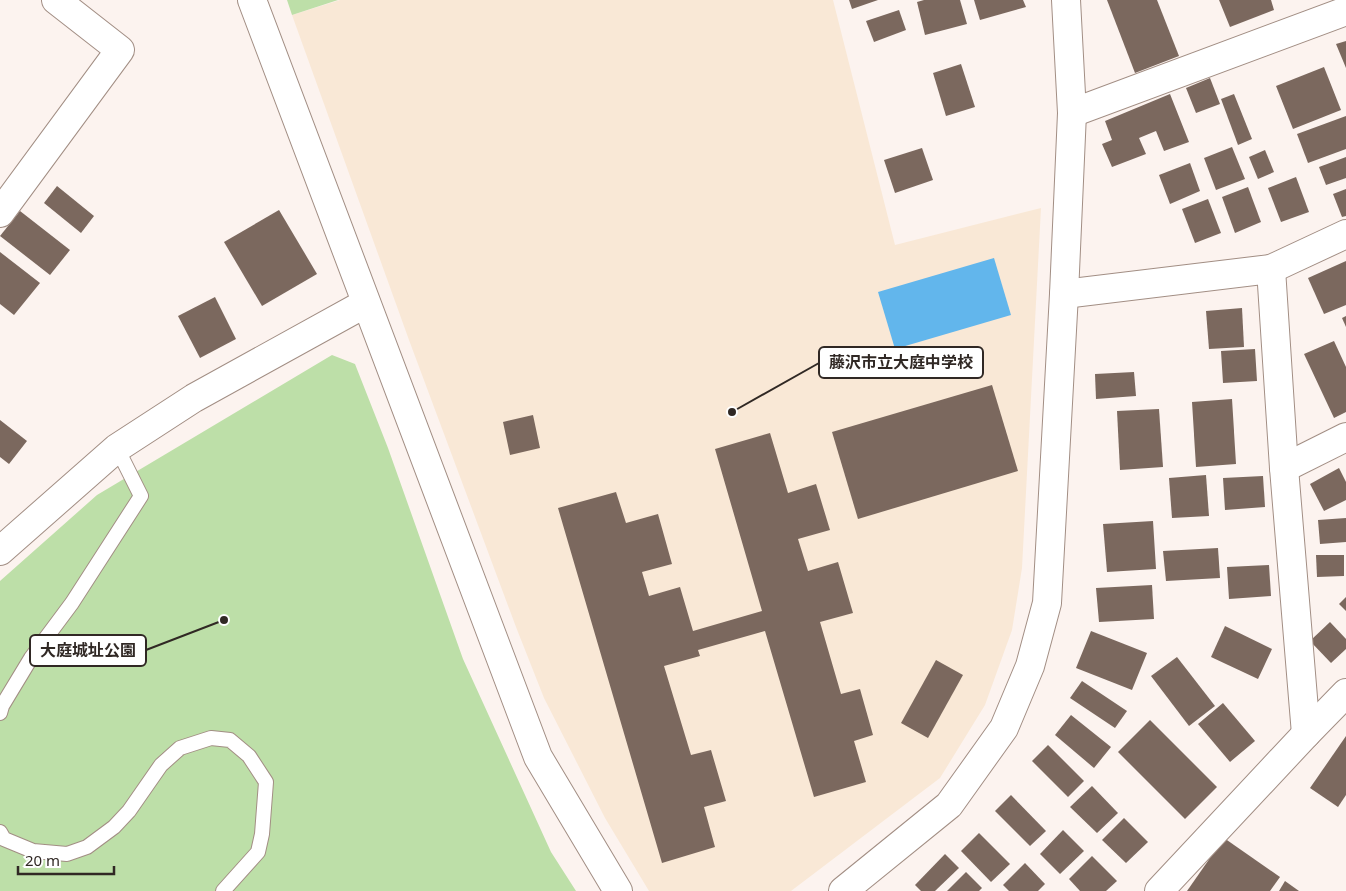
<svg xmlns="http://www.w3.org/2000/svg" width="1346" height="891" font-family="'Noto Sans','Noto Sans JP',sans-serif">
  <style>
    .education { fill: #f9e8d6 }
    .green { fill: #bddfa8 }
    .water { fill: #62b6ec }
    .building { fill: #7b685e }
    .lines { fill: none; stroke-linecap: round; stroke-linejoin: round }
    .lane-casing { stroke: #a28e84; stroke-width: 16 }
    .street-casing { stroke: #a28e84; stroke-width: 30 }
    .secondary-casing { stroke: #a28e84; stroke-width: 30 }
    .lane { stroke: #fff; stroke-width: 14 }
    .street { stroke: #fff; stroke-width: 28 }
    .secondary { stroke: #fff; stroke-width: 28 }
    .leader { fill: none; stroke: #302824; stroke-width: 2 }
    .callout-dot { fill: #302824; stroke: #fff; stroke-width: 2 }
    .callout { fill: #fff; stroke: #302824; stroke-width: 2 }
    .callout-label { font-size: 16px; text-anchor: middle; font-weight: bold; fill: #302824 }
  </style>
  <rect width="100%" height="100%" fill="#fcf3ef"/>
  <polygon class="education" points="340,0 833,0 895,245 1041,208 1022,568 1012,630 985,705 940,778 791,891 649,891 605,818 544,698 516,627 409,340 292,15"/>
  <g class="green">
    <polygon points="287,0 338,0 292,15"/>
    <polygon points="332,355 355,364 388,448 463,659 551,852 576,891 0,891 0,581 97,495"/>
  </g>
  <polygon class="water" points="994,258 1011,315 895,349 878,292"/>
  <g class="building">
    <polygon points="849,0 878,0 852,9"/>
    <polygon points="924,0 960,0 967,24 925,35 917,2"/>
    <polygon points="974,0 1023,0 1026,7 980,20"/>
    <polygon points="1107,0 1157,0 1179,56 1135,73"/>
    <polygon points="1219,0 1271,0 1274,10 1230,27"/>
    <polygon points="899,10 906,30 874,42 866,21"/>
    <polygon points="1346,41 1346,68 1336,44"/>
    <polygon points="961,64 975,107 946,116 933,73"/>
    <polygon points="1324,67 1341,110 1293,129 1276,86"/>
    <polygon points="1210,78 1220,104 1196,113 1186,88"/>
    <polygon points="1170,94 1189,142 1164,151 1156,131 1139,138 1146,154 1112,167 1102,144 1112,140 1105,121"/>
    <polygon points="1234,94 1252,139 1238,145 1221,99"/>
    <polygon points="1346,116 1346,149 1308,163 1297,134"/>
    <polygon points="1232,147 1245,179 1216,190 1204,158"/>
    <polygon points="922,148 933,180 895,193 884,160"/>
    <polygon points="1265,150 1274,172 1258,179 1249,157"/>
    <polygon points="1346,157 1346,178 1326,185 1319,167"/>
    <polygon points="1190,163 1200,191 1170,204 1159,175"/>
    <polygon points="1296,177 1309,212 1281,222 1268,188"/>
    <polygon points="57,186 94,216 81,233 44,203"/>
    <polygon points="1248,187 1261,222 1235,233 1222,197"/>
    <polygon points="1346,189 1346,216 1342,217 1333,194"/>
    <polygon points="1208,199 1221,233 1195,243 1182,209"/>
    <polygon points="279,210 317,274 262,306 224,242"/>
    <polygon points="20,211 70,250 50,275 0,236"/>
    <polygon points="0,252 40,283 14,315 0,304"/>
    <polygon points="1346,261 1346,305 1324,314 1308,278"/>
    <polygon points="215,297 236,339 200,358 178,316"/>
    <polygon points="1242,308 1244,347 1209,349 1206,311"/>
    <polygon points="1346,316 1346,327 1342,318"/>
    <polygon points="1334,341 1346,367 1346,412 1334,418 1304,354"/>
    <polygon points="1255,349 1257,381 1223,383 1221,351"/>
    <polygon points="1134,372 1136,396 1096,399 1095,374"/>
    <polygon points="992,385 1018,471 858,519 832,432"/>
    <polygon points="1232,399 1236,464 1196,467 1192,402"/>
    <polygon points="1159,409 1163,467 1120,470 1117,411"/>
    <polygon points="533,415 540,448 510,455 503,422"/>
    <polygon points="0,420 27,441 9,464 0,457"/>
    <polygon points="770,433 788,493 816,484 830,530 798,539 808,571 838,562 853,613 820,622 841,694 860,689 873,735 854,741 866,782 814,797 765,631 698,650 700,656 664,666 691,755 711,750 726,801 704,807 715,847 662,863 558,508 616,492 626,523 658,514 672,564 642,572 649,596 680,587 693,631 762,611 715,449"/>
    <polygon points="1339,468 1346,482 1346,500 1324,511 1310,484"/>
    <polygon points="1206,475 1209,516 1172,518 1169,478"/>
    <polygon points="1263,476 1265,507 1225,510 1223,478"/>
    <polygon points="1346,518 1346,542 1320,544 1318,520"/>
    <polygon points="1153,521 1156,569 1107,572 1103,524"/>
    <polygon points="1218,548 1220,578 1166,581 1163,551"/>
    <polygon points="1316,555 1344,555 1344,576 1317,577"/>
    <polygon points="1269,565 1271,596 1229,599 1227,567"/>
    <polygon points="1152,585 1154,619 1099,622 1096,588"/>
    <polygon points="1346,597 1346,611 1339,604"/>
    <polygon points="1330,622 1346,639 1346,649 1331,663 1310,641"/>
    <polygon points="1225,626 1272,649 1258,679 1211,657"/>
    <polygon points="1091,631 1147,653 1132,690 1076,668"/>
    <polygon points="1177,657 1215,706 1189,726 1151,676"/>
    <polygon points="936,660 963,675 928,738 901,723"/>
    <polygon points="1082,681 1127,711 1115,728 1070,698"/>
    <polygon points="1223,703 1255,741 1230,762 1198,724"/>
    <polygon points="1071,715 1111,747 1094,768 1055,735"/>
    <polygon points="1150,720 1217,787 1185,819 1118,752"/>
    <polygon points="1346,736 1346,795 1338,807 1310,788"/>
    <polygon points="1048,745 1084,781 1068,797 1032,761"/>
    <polygon points="1092,786 1118,813 1097,833 1070,807"/>
    <polygon points="1011,795 1046,831 1030,846 995,811"/>
    <polygon points="1124,818 1148,842 1126,863 1102,840"/>
    <polygon points="1063,830 1084,851 1060,874 1040,854"/>
    <polygon points="979,833 1010,864 991,882 961,851"/>
    <polygon points="1224,838 1280,877 1270,891 1187,891"/>
    <polygon points="945,854 959,868 935,891 921,891 915,885"/>
    <polygon points="1092,856 1117,881 1106,891 1080,891 1069,879"/>
    <polygon points="1025,863 1045,884 1038,891 1009,891 1003,885"/>
    <polygon points="966,872 982,888 979,891 947,891"/>
    <polygon points="1285,881 1299,891 1279,891"/>
  </g>
  <g class="lines">
    <defs>
      <g id="lane">
        <polyline points="0,713 2,706 31,658 72,603 141,496 117,448"/>
        <polyline points="0,832 4,839 33,851 67,854 87,847 114,827 129,811 161,765 180,748 211,738 230,740 249,756 266,782 262,834 258,852 223,891"/>
      </g>
      <g id="street">
        <polyline points="1072,113 1346,11"/>
        <polyline points="0,213 120,50 56,0"/>
        <polyline points="1271,269 1284,468 1306,734"/>
        <polyline points="1064,294 1271,269 1346,234"/>
        <polyline points="1284,468 1346,437"/>
        <polyline points="1159,891 1306,734 1346,693"/>
      </g>
      <g id="secondary">
        <polyline points="252,0 538,757 618,891"/>
        <polyline points="0,551 117,448 194,398 366,303"/>
        <polyline points="843,891 949,805 1004,728 1030,666 1047,603 1064,294 1072,113 1066,0"/>
      </g>
    </defs>
    <use href="#lane" class="lane-casing"/>
    <use href="#street" class="street-casing"/>
    <use href="#secondary" class="secondary-casing"/>
    <use href="#lane" class="lane"/>
    <use href="#street" class="street"/>
    <use href="#secondary" class="secondary"/>
  </g>
  <path class="leader" d="M732 412L819 363M224 620L146 650"/>
  <g class="callout-dot">
    <circle cx="732" cy="412" r="5"/>
    <circle cx="224" cy="620" r="5"/>
  </g>
  <g class="callout">
    <rect x="819" y="347" width="164" height="31" rx="5"/>
    <rect x="30" y="635" width="116" height="31" rx="5"/>
  </g>
  <g class="callout-label">
    <text x="901" y="368">藤沢市立大庭中学校</text>
    <text x="88" y="656">大庭城址公園</text>
  </g>
  <path d="M18 866v8h96v-8" fill="none" stroke="#302824" stroke-width="2.5"/>
  <text x="25" y="866" font-size="15" fill="#302824" stroke="#ffffff" stroke-width="4" paint-order="stroke">20 m</text>
</svg>
